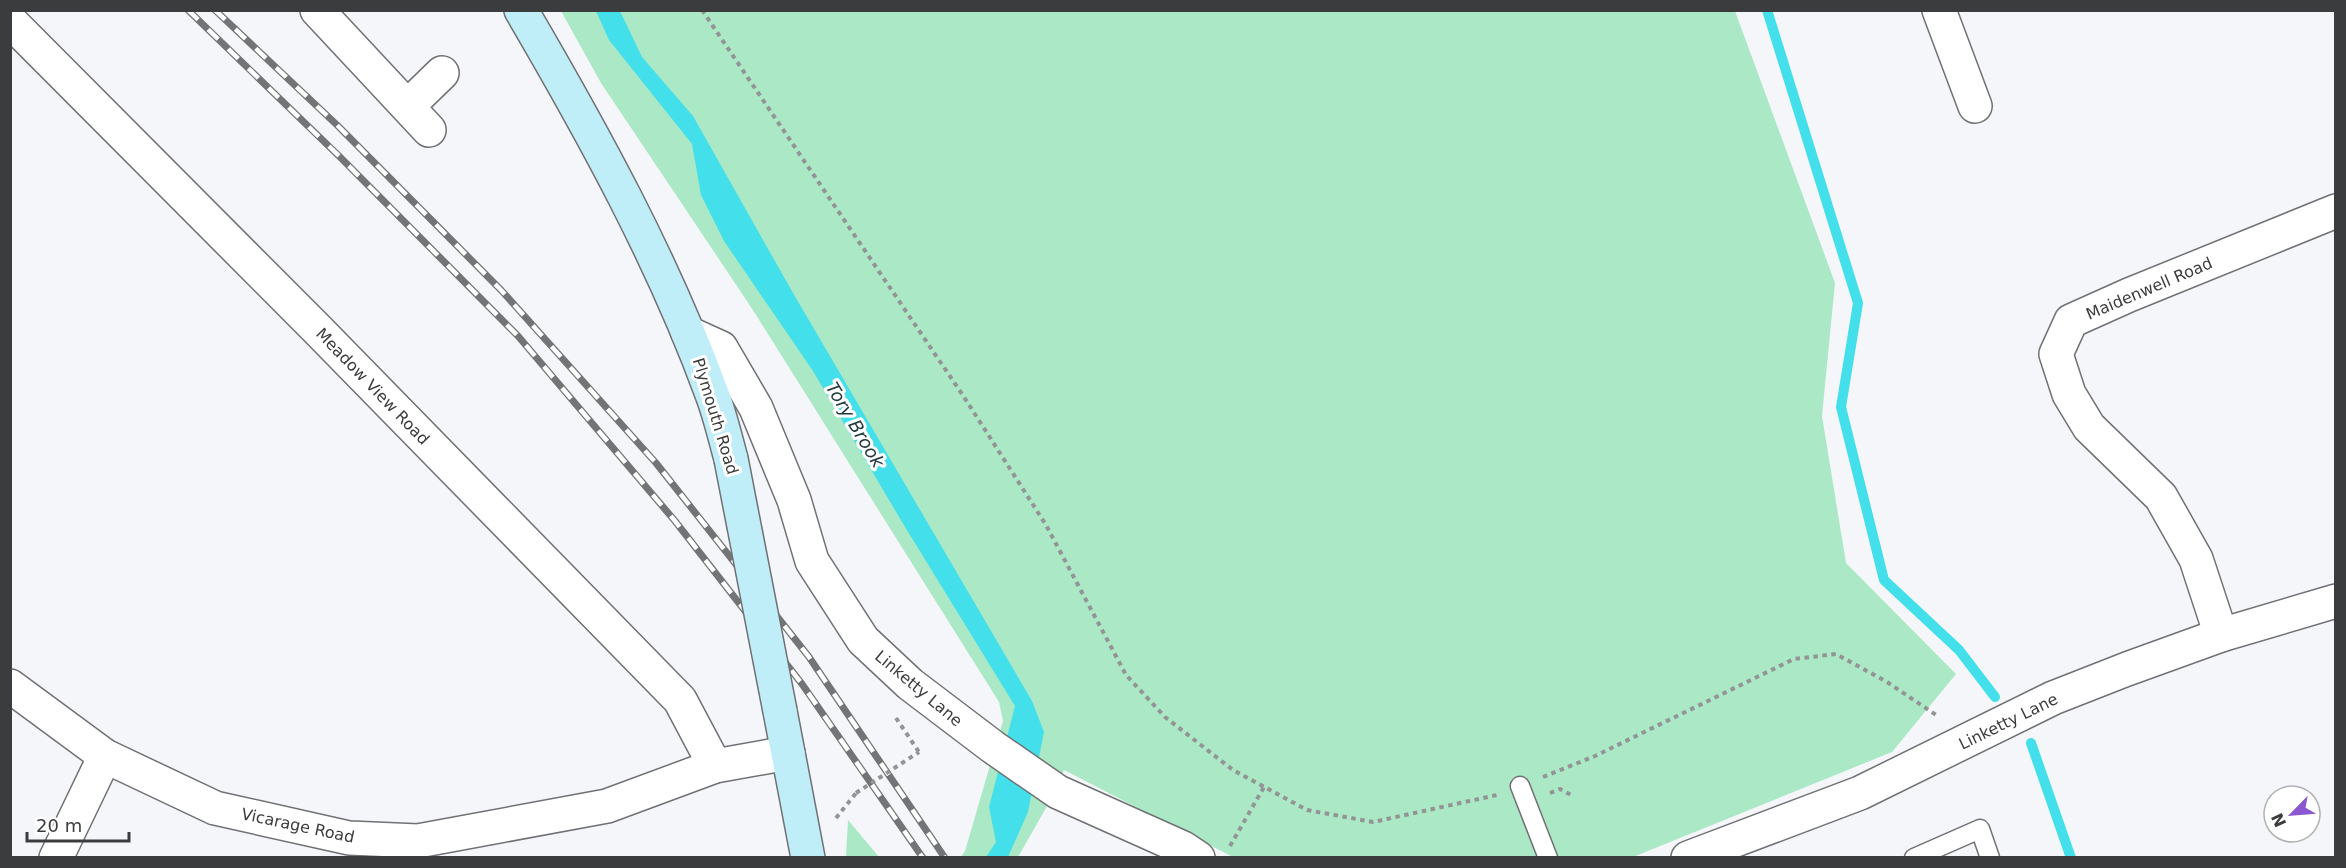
<svg xmlns="http://www.w3.org/2000/svg" width="2346" height="868" font-family="'DejaVu Sans',sans-serif">
  <style>
    .green { fill: #abe8c5 }
    .water { fill: #43dfea }
    .lines { fill: none; stroke-linecap: round; stroke-linejoin: round }
    .stream { stroke: #43dfea; stroke-width: 10 }
    .service-casing { stroke: #707174; stroke-width: 21 }
    .minor-casing { stroke: #707174; stroke-width: 36 }
    .secondary-casing { stroke: #707174; stroke-width: 36 }
    .path { stroke: #939496; stroke-width: 4; stroke-dasharray: 4.5 4.5; stroke-linecap: butt }
    .service { stroke: #fff; stroke-width: 18 }
    .minor { stroke: #fff; stroke-width: 33 }
    .secondary { stroke: #bfedf8; stroke-width: 33 }
    .rail-casing { stroke: #737476; stroke-width: 7 }
    .rail { stroke: #fff; stroke-width: 4.5; stroke-dasharray: 14; stroke-linecap: butt }
    .secondary-bridge-casing { stroke: #707174; stroke-width: 36; stroke-linecap: butt }
    .path-bridge { stroke: #939496; stroke-width: 4; stroke-dasharray: 4.5 4.5; stroke-linecap: butt }
    .secondary-bridge { stroke: #bfedf8; stroke-width: 33 }
    .labels { text-anchor: middle; stroke-width: 6; stroke-linejoin: round; paint-order: stroke }
    .street-label { font-size: 16px; fill: #3b3c3d; stroke: #fff }
    .water-label { font-size: 18px; font-style: italic; fill: #213a3c; stroke: #fff }
  </style>
  <rect width="100%" height="100%" fill="#f5f6fa"/>
  <g class="green">
    <polygon points="561,11 1735,11 1835,283 1822,416 1846,563 1956,674 1892,752 1633,857 1233,857 1064,770 1050,801 1018,857 961,857 965,851 1003,721 999,702 751,307 601,83"/>
    <polygon points="848,820 879,857 846,857"/>
  </g>
  <polygon class="water" points="596,11 620,11 642,57 693,116 793,293 1032,701 1044,732 1028,812 1008,857 986,857 996,842 989,807 1015,706 902,522 813,371 724,241 701,195 692,144 609,40"/>
  <g class="lines">
    <g class="stream">
      <polyline points="1767,10 1858,303 1841,407 1884,580 1959,650 1995,697"/>
      <polyline points="2031,743 2071,858"/>
    </g>
    <defs>
      <g id="service">
        <polyline points="1520,786 1548,858"/>
        <polyline points="1914,858 1980,829 1990,858"/>
      </g>
      <g id="minor">
        <polyline points="317,10 429,130"/>
        <polyline points="1939,10 1975,106"/>
        <polyline points="10,21 317,329 680,700 715,766"/>
        <polyline points="408,106 442,73"/>
        <polyline points="688,333 721,348 756,408 794,500 812,561 863,640 910,684 993,747 1058,792 1183,848 1198,858"/>
        <polyline points="2221,635 2196,559 2161,497 2089,427 2069,394 2056,354 2071,321 2129,295 2336,211"/>
        <polyline points="10,686 105,756 215,808 349,838 418,841 607,806 715,766 788,753"/>
        <polyline points="56,858 105,756"/>
        <polyline points="1688,858 1860,793 2053,698 2127,669 2221,635 2336,601"/>
      </g>
      <g id="secondary">
        <path d="M521,10c72,123 142,250 191,384 8,21 13,43 19,65"/>
        <polyline points="780,711 808,858"/>
      </g>
    </defs>
    <use href="#service" class="service-casing"/>
    <use href="#minor" class="minor-casing"/>
    <use href="#secondary" class="secondary-casing"/>
    <g class="path">
      <polyline points="702,10 964,397 1046,525 1126,675 1165,717 1233,770 1307,810 1373,822 1497,795"/>
      <polyline points="896,718 919,752"/>
      <polyline points="1543,777 1595,756 1794,659 1836,654 1887,682 1939,717"/>
      <polyline points="1550,793 1560,789 1571,795"/>
      <polyline points="836,818 856,793"/>
      <polyline points="1230,846 1264,787"/>
    </g>
    <use href="#service" class="service"/>
    <use href="#minor" class="minor"/>
    <use href="#secondary" class="secondary"/>
    <defs>
      <g id="rail">
        <polyline points="188,10 339,156 518,336 675,521 802,684 923,858"/>
        <polyline points="215,10 337,125 501,290 656,463 809,657 945,858"/>
      </g>
    </defs>
    <use href="#rail" class="rail-casing"/>
    <use href="#rail" class="rail"/>
    <defs>
      <polyline id="secondary-bridge" points="731,459 780,711"/>
    </defs>
    <use href="#secondary-bridge" class="secondary-bridge-casing"/>
    <polyline class="path-bridge" points="856,793 919,752"/>
    <use href="#secondary-bridge" class="secondary-bridge"/>
  </g>
  <g class="labels">
    <g class="street-label">
      <text transform="translate(2149 288) rotate(-23)" y="6">Maidenwell Road</text>
      <text transform="translate(373 386) rotate(46)" y="6">Meadow View Road</text>
      <text transform="translate(716 416) rotate(73)" y="6">Plymouth Road</text>
      <text transform="translate(919 688) rotate(40)" y="6">Linketty Lane</text>
      <text transform="translate(2008 721) rotate(-26)" y="6">Linketty Lane</text>
      <text transform="translate(298 825) rotate(12)" y="6">Vicarage Road</text>
    </g>
    <g class="water-label">
      <text transform="translate(855 425) rotate(59)" y="6">Tory Brook</text>
    </g>
  </g>
  <rect width="2346" height="868" fill="none" stroke="#3b3c3d" stroke-width="24"/>
  <g transform="translate(2292 814) rotate(245)"><circle r="28" fill="#ffffff" stroke="#b1b1b1" stroke-width="1.5"/>
  <path d="M0-4.5L10 22L0 15L-10 22Z" fill="#8a57d0"/>
  <text y="-9" font-size="16" font-weight="bold" text-anchor="middle" fill="#3b3c3d">N</text>
  </g>
  <path d="M27 832v9h102v-9" fill="none" stroke="#3b3c3d" stroke-width="3"/>
  <text x="36" y="832" font-size="18" fill="#3b3c3d" stroke="#ffffff" stroke-width="4.5" paint-order="stroke">20 m</text>
</svg>
